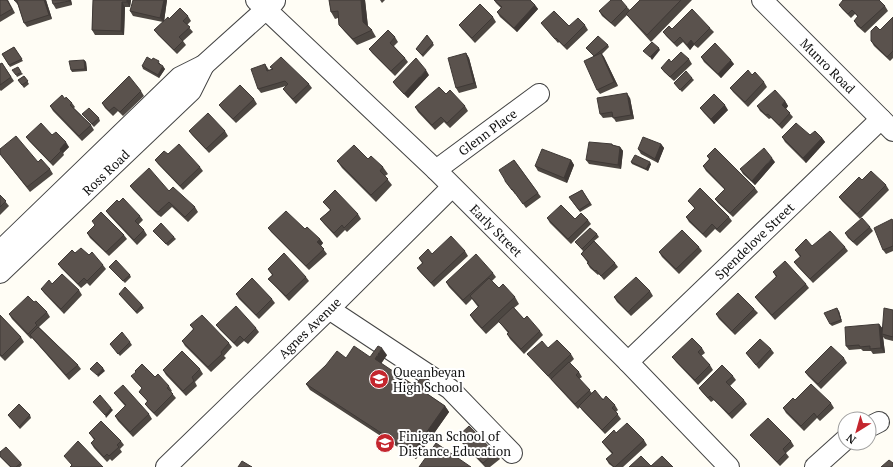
<svg xmlns="http://www.w3.org/2000/svg" width="893" height="467" font-family="'PT Serif',serif">
  <style>
    .lines { fill: none; stroke-linecap: round; stroke-linejoin: round }
    .minor-casing { stroke: #444; stroke-width: 22 }
    .minor { stroke: #fff; stroke-width: 20 }
    .wall { fill: #4d4742 }
    .shaded-wall { fill: #3f3936 }
    .building { fill: #5a524d; stroke: #3f3936 }
    .labels { text-anchor: middle; stroke-width: 4; stroke-linejoin: round; paint-order: stroke }
    .street-label { font-size: 13px; fill: #111; stroke: #fff }
    .poi-label { font-size: 13px; fill: #111; stroke: #fff; text-anchor: start }
  </style>
  <rect width="100%" height="100%" fill="#fffdf5"/>
  <g class="lines">
    <defs>
      <g id="minor">
        <path id="s1" d="M256,0l180,170 192,192 101,105"/>
        <path id="s2" d="M762,0l131,131"/>
        <path id="s3" d="M436,170l103,-76"/>
        <polyline points="0,251 180,77 204,65 275,1"/>
        <path id="s4" d="M0,273l191,-182 13,-26"/>
        <polyline points="329,309 450,389 512,453"/>
        <path id="s5" d="M628,362l253,-243"/>
        <polyline points="869,427 879,422"/>
        <path id="s6" d="M166,467l163,-158 123,-122"/>
        <polyline points="815,467 845,440"/>
      </g>
    </defs>
    <use href="#minor" class="minor-casing"/>
    <use href="#minor" class="minor"/>
  </g>
  <g class="wall">
    <polygon points="0,0 8,0 15,13 0,22"/>
    <polygon points="14,0 46,0 52,19 27,27 24,23 18,5"/>
    <polygon points="71,0 72,5 56,9 53,4"/>
    <polygon points="93,0 131,0 130,7 125,7 124,35 95,35 92,30"/>
    <polygon points="167,0 164,21 169,19 188,16 191,21 187,25 193,32 183,41 186,45 177,54 158,35 154,30 163,22 133,16 130,11"/>
    <polygon points="329,0 365,0 368,26 372,30 376,37 357,45 344,31 339,25 338,18 335,19 331,12"/>
    <polygon points="380,0 385,0 382,3"/>
    <polygon points="494,0 530,0 535,5 538,9 517,32 500,17 497,12 501,8 496,3"/>
    <polygon points="639,0 692,0 651,42 631,20 627,15 615,27 602,16 599,11 627,7 630,10 640,1"/>
    <polygon points="839,5 885,6 888,11 865,33 857,26 854,21 858,17 855,14 851,18 842,9"/>
    <polygon points="493,17 496,22 475,43 462,29 459,25"/>
    <polygon points="893,17 893,58 890,61 874,46 871,41 880,30"/>
    <polygon points="541,23 569,26 585,25 588,30 567,50 559,42 558,43"/>
    <polygon points="710,28 714,32 698,48 694,45 690,50 683,42 677,47 666,36 663,32 672,29"/>
    <polygon points="427,35 434,45 423,57 416,49"/>
    <polygon points="395,37 398,42 394,46 405,58 408,62 395,76 372,53 369,49"/>
    <polygon points="608,45 609,47 602,54 604,57 618,86 600,94 597,90 594,56 586,48"/>
    <polygon points="14,47 23,61 10,67 2,54"/>
    <polygon points="466,53 469,58 477,88 459,93 456,88"/>
    <polygon points="701,57 734,64 721,78 704,62"/>
    <polygon points="689,59 692,64 674,81 664,72 661,68 671,62"/>
    <polygon points="84,60 86,62 87,71 72,72 71,70"/>
    <polygon points="152,60 160,63 160,65 165,69 159,78 143,69 142,66"/>
    <polygon points="2,63 14,81 1,91 0,90 0,64"/>
    <polygon points="265,64 269,70 272,69 270,67 309,84 312,88 296,104 286,93 283,89 286,86 261,93 258,89"/>
    <polygon points="21,72 23,74 17,77 16,75"/>
    <polygon points="429,75 408,98 396,86 393,82"/>
    <polygon points="752,75 764,82 767,87 748,107 733,92 730,88"/>
    <polygon points="24,76 29,84 24,88 18,80"/>
    <polygon points="692,78 694,80 682,92 674,83"/>
    <polygon points="141,91 144,96 123,116 118,111 113,116 105,108 102,103"/>
    <polygon points="630,98 634,119 616,122 613,117 603,118 600,114"/>
    <polygon points="65,99 72,103 75,107 74,108 91,125 94,130 82,141 53,111 50,106"/>
    <polygon points="254,99 257,104 236,123 222,109 219,105"/>
    <polygon points="785,101 788,106 786,109 793,117 782,129 771,118 769,119 760,111 757,106"/>
    <polygon points="465,106 468,111 450,128 444,122 435,130 418,112 415,107"/>
    <polygon points="700,108 728,110 714,124 703,112"/>
    <polygon points="82,114 99,118 100,121 94,127"/>
    <polygon points="189,131 225,131 228,136 209,153 192,135"/>
    <polygon points="52,135 69,147 63,153 64,155 53,166 29,141 26,137"/>
    <polygon points="810,135 822,138 825,142 806,163 785,142 782,137"/>
    <polygon points="612,144 613,145 620,147 623,151 621,169 589,164 586,160"/>
    <polygon points="661,144 664,148 658,163 641,154 638,149"/>
    <polygon points="0,154 38,162 50,169 53,174 30,192"/>
    <polygon points="168,154 200,167 203,171 183,190 158,164 155,160"/>
    <polygon points="707,156 755,188 758,192 733,217 718,203 715,199 725,190 706,171 703,166 709,159"/>
    <polygon points="368,159 383,167 388,174 385,176 392,185 376,202 342,168 337,161"/>
    <polygon points="514,160 541,197 526,208 516,194 515,194 508,185 505,180"/>
    <polygon points="571,160 574,165 567,183 538,171 535,166"/>
    <polygon points="631,162 651,164 648,171 632,164"/>
    <polygon points="775,162 755,185 743,174 740,169"/>
    <polygon points="862,180 886,185 889,190 860,219 842,201 839,197"/>
    <polygon points="130,186 169,191 195,207 198,212 188,222 172,207 161,217 158,215 133,190"/>
    <polygon points="582,190 592,205 580,212 569,197"/>
    <polygon points="0,195 9,206 0,215"/>
    <polygon points="688,201 729,217 732,221 720,233 715,229 706,238 689,222 686,217 695,209"/>
    <polygon points="323,202 358,214 361,219 347,232 345,230 337,238 324,224 320,219 330,210"/>
    <polygon points="106,211 140,216 143,220 138,225 144,230 147,235 137,245 109,215"/>
    <polygon points="547,218 588,220 591,224 571,244 550,223"/>
    <polygon points="893,220 893,251 886,254 883,250"/>
    <polygon points="870,227 873,231 857,246 848,238 845,233"/>
    <polygon points="268,228 305,229 320,239 323,243 321,246 327,254 309,270 271,232"/>
    <polygon points="153,231 174,237 176,239 168,246"/>
    <polygon points="87,233 124,235 127,239 109,256 90,238"/>
    <polygon points="597,234 599,237 594,241 615,263 618,267 604,280 599,274 598,275 590,268 587,263 588,263 581,254 583,251 575,242"/>
    <polygon points="812,246 845,247 848,251 813,283 798,267 794,262 800,257 795,250"/>
    <polygon points="699,247 702,251 679,274 662,257 659,252"/>
    <polygon points="465,251 468,256 434,287 420,272 417,268 422,263 419,258 432,254"/>
    <polygon points="75,253 89,255 103,265 106,269 90,286 87,283 81,288 61,268 58,264"/>
    <polygon points="109,267 130,275 131,277 125,283"/>
    <polygon points="268,269 306,277 309,281 289,301 272,283 268,279 272,275"/>
    <polygon points="773,272 806,284 809,288 775,320 758,301 755,297 776,277"/>
    <polygon points="493,273 496,277 492,281 499,288 515,297 519,304 514,308 524,319 540,331 543,335 524,354 510,339 507,334 508,333 499,322 486,334 474,321 470,315 478,307 472,299 466,305 449,287 446,282"/>
    <polygon points="52,284 79,290 82,295 64,314 44,293 41,289"/>
    <polygon points="650,291 653,296 631,316 617,302 614,297"/>
    <polygon points="119,294 142,305 144,308 137,314"/>
    <polygon points="236,294 272,299 275,303 259,319 239,299"/>
    <polygon points="34,302 47,312 50,317 39,327 78,365 81,369 69,380 32,338 31,339 12,319 9,314"/>
    <polygon points="754,309 758,313 735,335 719,319 716,314"/>
    <polygon points="893,310 893,341 885,339 883,337 885,353 873,354 871,351 863,351 861,349 849,350 846,346 879,324 882,328"/>
    <polygon points="839,311 842,322 832,326 830,324"/>
    <polygon points="0,315 21,337 24,342 5,361 0,356"/>
    <polygon points="190,325 229,343 232,347 224,356 226,358 211,372 185,346 182,341 193,329"/>
    <polygon points="216,325 256,328 259,332 248,344 244,341 237,347 220,330"/>
    <polygon points="130,342 132,345 120,356 110,344"/>
    <polygon points="548,348 571,354 574,359 570,363 579,372 582,377 579,379 592,393 615,405 618,410 616,412 621,419 605,434 582,410 580,407 578,409 531,358 527,354"/>
    <polygon points="702,348 705,353 701,356 710,365 713,370 698,385 676,362 672,357"/>
    <polygon points="771,349 774,353 759,369 746,353"/>
    <polygon points="387,355 381,364 415,386 428,378 432,384 426,393 445,406 449,412 416,459 310,390 306,384 326,365 346,358 370,357"/>
    <polygon points="844,358 847,363 821,389 808,376 805,372"/>
    <polygon points="200,369 203,374 195,382 197,386 186,396 166,375 163,370"/>
    <polygon points="131,376 155,377 169,386 172,391 171,392 176,398 157,417 148,408 145,404 147,401 139,392 142,388 135,381"/>
    <polygon points="733,376 736,380 730,386 744,400 747,404 732,419 714,400 711,402 702,392 699,388"/>
    <polygon points="114,393 149,414 152,419 133,437 118,421 115,416 125,406 118,398"/>
    <polygon points="795,400 831,403 834,408 820,421 817,418 804,431 786,413 783,408"/>
    <polygon points="8,415 30,415 31,418 20,429"/>
    <polygon points="89,433 121,441 124,445 120,449 122,452 112,461 110,459 107,462 94,448 91,443 94,440"/>
    <polygon points="616,433 644,440 647,445 623,467 613,467 609,464 606,459 612,454 605,446 602,442"/>
    <polygon points="750,435 791,441 794,446 786,453 789,457 780,466 754,439"/>
    <polygon points="457,437 495,453 500,459 490,467 485,467 462,443"/>
    <polygon points="0,452 21,463 22,465 20,467 10,467 0,457"/>
  </g>
  <g class="shaded-wall">
    <polygon points="44,0 46,0 52,19 49,15"/>
    <polygon points="69,0 71,0 72,5 69,1"/>
    <polygon points="127,0 131,0 130,7 127,2"/>
    <polygon points="164,0 167,0 164,22 160,18"/>
    <polygon points="361,0 365,0 368,28 363,22"/>
    <polygon points="122,2 125,7 124,35 121,31"/>
    <polygon points="535,5 538,9 517,32 514,28"/>
    <polygon points="691,40 694,45 690,50 687,45"/>
    <polygon points="659,48 660,50 652,60 650,57"/>
    <polygon points="466,53 469,58 477,88 474,83"/>
    <polygon points="601,53 604,57 618,86 614,82"/>
    <polygon points="84,60 86,62 87,71 85,69"/>
    <polygon points="731,60 734,64 721,78 718,74"/>
    <polygon points="163,66 165,69 159,78 158,75"/>
    <polygon points="426,70 429,75 408,98 404,94"/>
    <polygon points="627,93 630,98 634,119 631,115"/>
    <polygon points="785,101 788,106 785,110 782,105"/>
    <polygon points="725,105 728,110 714,124 711,119"/>
    <polygon points="822,138 825,142 806,163 803,158"/>
    <polygon points="66,142 69,147 63,153 64,155 60,149"/>
    <polygon points="661,144 664,148 658,163 655,159"/>
    <polygon points="620,147 623,151 621,169 618,165"/>
    <polygon points="772,158 775,162 755,185 752,181"/>
    <polygon points="571,160 574,165 567,183 564,178"/>
    <polygon points="650,162 651,164 648,171 646,169"/>
    <polygon points="320,239 323,243 320,246 317,242"/>
    <polygon points="837,308 839,311 842,322 841,320"/>
    <polygon points="879,324 883,329 882,334 883,337 885,353 881,348"/>
    <polygon points="382,348 387,355 379,366 375,359"/>
    <polygon points="103,368 105,371 98,377 97,375"/>
    <polygon points="428,378 432,384 424,395 420,389"/>
    <polygon points="445,406 449,412 416,459 412,453"/>
    <polygon points="111,408 113,410 106,418 105,415"/>
  </g>
  <g class="building">
    <polygon points="0,0 7,0 12,9 0,16"/>
    <polygon points="14,0 44,0 49,15 24,23 17,1 15,1"/>
    <polygon points="52,0 69,0 69,1 53,4"/>
    <polygon points="93,0 127,0 127,2 122,2 121,31 92,30"/>
    <polygon points="133,0 164,0 160,18 130,11"/>
    <polygon points="329,0 361,0 363,22 372,30 353,39 339,25 338,11 331,12"/>
    <polygon points="494,0 530,0 535,5 514,28 497,12 502,7"/>
    <polygon points="611,0 621,0 627,7 611,23 599,11"/>
    <polygon points="640,0 681,0 647,35 626,14"/>
    <polygon points="843,0 879,0 885,6 861,28 854,21 858,16 852,10 848,14 839,5"/>
    <polygon points="480,4 493,17 472,38 459,25"/>
    <polygon points="180,8 188,16 183,21 190,27 179,37 183,41 174,50 154,30 168,17 169,19"/>
    <polygon points="692,9 710,28 694,44 691,40 687,45 680,37 674,43 663,32 669,26 672,29"/>
    <polygon points="554,11 569,26 578,18 585,25 564,46 556,38 555,39 541,23"/>
    <polygon points="893,17 893,51 887,57 871,41 871,31 876,26 880,30"/>
    <polygon points="388,30 395,37 390,43 405,58 391,71 369,49"/>
    <polygon points="427,35 433,43 422,55 416,49"/>
    <polygon points="598,36 608,45 594,56 586,48"/>
    <polygon points="652,42 659,48 650,57 643,51"/>
    <polygon points="715,43 731,60 718,74 701,57"/>
    <polygon points="14,47 22,59 9,65 2,54"/>
    <polygon points="681,52 689,59 670,77 661,68 669,59 671,62"/>
    <polygon points="466,53 474,83 456,88 448,58"/>
    <polygon points="601,53 614,82 597,90 584,61"/>
    <polygon points="147,57 152,60 153,58 159,61 158,63 163,66 158,75 142,66"/>
    <polygon points="281,57 309,84 293,99 283,89 288,84 285,81 258,89 251,69 265,64 267,71 273,69 270,67"/>
    <polygon points="416,58 426,70 404,94 393,82"/>
    <polygon points="84,60 85,69 71,70 69,61"/>
    <polygon points="2,63 11,77 0,85 0,64"/>
    <polygon points="18,67 21,72 16,75 12,70"/>
    <polygon points="748,70 752,75 755,72 764,82 745,102 730,88"/>
    <polygon points="686,71 692,78 680,90 674,83"/>
    <polygon points="24,76 28,81 22,85 18,80"/>
    <polygon points="129,76 141,91 120,112 114,107 109,111 102,103"/>
    <polygon points="240,85 254,99 233,119 219,105"/>
    <polygon points="439,87 446,94 450,90 465,106 447,123 441,117 432,125 415,107"/>
    <polygon points="775,90 785,101 782,105 790,113 779,125 768,114 766,115 757,106"/>
    <polygon points="627,93 631,115 613,118 612,112 600,114 597,98"/>
    <polygon points="714,94 725,105 711,119 700,108"/>
    <polygon points="62,95 65,99 66,97 72,103 70,105 91,125 79,136 50,106"/>
    <polygon points="89,108 99,118 92,124 82,114"/>
    <polygon points="208,113 225,131 206,149 189,131"/>
    <polygon points="41,123 52,135 56,132 66,142 60,149 61,151 50,162 26,137"/>
    <polygon points="796,123 810,135 815,131 822,138 803,158 782,137"/>
    <polygon points="16,136 38,162 41,159 50,169 27,187 0,154 0,149"/>
    <polygon points="643,137 661,144 655,159 638,149"/>
    <polygon points="589,142 612,144 612,145 620,147 618,165 586,160"/>
    <polygon points="179,144 200,167 180,186 155,160 164,151 168,154"/>
    <polygon points="354,145 368,159 371,156 383,167 380,171 388,179 371,195 337,161"/>
    <polygon points="715,148 755,188 730,213 715,199 725,189 703,166 710,159 707,156"/>
    <polygon points="764,148 772,158 752,181 740,169"/>
    <polygon points="542,149 571,160 564,178 535,166"/>
    <polygon points="635,155 650,162 646,169 631,162"/>
    <polygon points="514,160 538,193 523,204 512,189 512,190 505,181 505,180 499,170"/>
    <polygon points="149,168 169,191 173,187 195,207 185,217 169,202 158,212 154,210 130,186"/>
    <polygon points="871,171 886,185 857,214 839,197 859,177 862,180"/>
    <polygon points="700,188 729,217 717,229 712,224 703,234 686,217 695,208 688,201"/>
    <polygon points="335,190 358,214 344,228 342,225 334,233 320,219 331,210 323,202"/>
    <polygon points="582,190 590,203 579,210 569,197"/>
    <polygon points="0,195 6,201 0,207"/>
    <polygon points="123,198 140,216 135,221 144,230 134,240 106,211 117,200 119,202"/>
    <polygon points="561,205 575,219 581,213 588,220 568,239 547,218"/>
    <polygon points="286,211 305,229 307,227 320,239 317,242 324,249 306,266 268,228"/>
    <polygon points="101,212 124,235 106,252 87,233 95,225 92,221"/>
    <polygon points="862,218 870,227 853,242 845,233"/>
    <polygon points="892,219 893,221 893,246 883,250 874,228"/>
    <polygon points="161,223 174,237 166,244 153,231"/>
    <polygon points="590,228 597,234 582,249 575,242"/>
    <polygon points="682,230 699,247 676,269 659,252"/>
    <polygon points="830,231 845,247 810,279 794,262 801,256 795,250 806,239 812,246"/>
    <polygon points="451,236 465,251 431,283 417,268 423,263 419,258 428,249 432,254"/>
    <polygon points="594,241 615,263 601,276 596,270 595,271 587,263 589,262 581,254"/>
    <polygon points="81,248 89,255 92,252 103,265 87,281 84,278 78,284 58,264 72,250 75,253"/>
    <polygon points="284,253 306,277 286,296 268,279 273,275 268,269"/>
    <polygon points="476,254 493,273 463,300 446,282"/>
    <polygon points="116,260 130,275 123,281 109,267"/>
    <polygon points="785,261 806,284 772,315 755,297 777,276 773,272"/>
    <polygon points="62,274 79,290 61,309 41,289 49,280 52,284"/>
    <polygon points="636,277 650,291 628,312 614,297"/>
    <polygon points="252,278 272,299 256,315 236,294"/>
    <polygon points="489,278 499,288 503,284 515,297 482,328 470,315 479,306 470,296"/>
    <polygon points="125,287 142,305 136,312 119,294"/>
    <polygon points="738,293 754,309 732,331 716,314"/>
    <polygon points="28,296 34,302 36,301 47,312 35,323 37,325 28,334 9,314"/>
    <polygon points="236,306 256,328 244,340 240,336 234,343 216,325"/>
    <polygon points="513,307 524,319 527,316 540,331 521,349 507,334 509,332 498,321"/>
    <polygon points="837,308 841,320 830,324 824,313"/>
    <polygon points="884,308 893,310 893,337 882,334"/>
    <polygon points="0,315 21,337 2,356 0,354"/>
    <polygon points="202,315 229,343 221,352 222,354 208,367 182,341 194,329 190,325"/>
    <polygon points="879,324 881,348 870,349 870,346 860,347 859,345 846,346 845,327"/>
    <polygon points="38,327 78,365 66,375 30,335"/>
    <polygon points="122,332 130,342 118,354 110,344"/>
    <polygon points="692,338 702,348 698,352 710,365 695,380 672,357"/>
    <polygon points="760,339 771,349 756,365 746,353"/>
    <polygon points="557,340 571,354 548,376 527,354 542,341 548,348"/>
    <polygon points="354,346 370,357 378,346 382,348 375,359 415,386 423,375 428,378 420,389 445,406 412,453 306,384 326,365 337,351 346,358"/>
    <polygon points="831,346 844,358 818,384 805,372"/>
    <polygon points="182,351 200,369 192,377 194,381 183,391 163,370"/>
    <polygon points="97,362 103,368 97,375 90,369"/>
    <polygon points="569,362 579,372 576,375 590,390 575,404 551,379"/>
    <polygon points="142,364 155,377 158,374 169,386 167,388 173,394 154,413 145,404 148,401 139,392 142,388 131,376 136,372 135,371"/>
    <polygon points="722,365 733,376 726,382 744,400 729,414 710,396 708,398 699,388"/>
    <polygon points="811,384 831,403 817,417 814,413 801,426 783,408 793,398 795,400"/>
    <polygon points="123,385 149,414 130,432 115,416 126,405 114,393"/>
    <polygon points="595,390 603,400 606,396 615,405 612,408 618,414 602,430 579,406"/>
    <polygon points="100,395 111,408 105,415 93,402"/>
    <polygon points="19,404 30,415 19,427 8,415"/>
    <polygon points="768,418 791,441 783,449 786,453 777,462 750,435"/>
    <polygon points="101,421 121,441 117,445 119,447 109,456 107,454 104,457 91,443 95,439 89,433"/>
    <polygon points="627,423 644,440 615,467 614,467 606,459 613,453 602,442 614,430 616,433"/>
    <polygon points="469,426 495,453 483,463 457,437"/>
    <polygon points="78,441 103,467 70,467 72,465 64,456"/>
    <polygon points="436,443 471,467 419,467"/>
    <polygon points="6,447 21,463 16,467 11,467 0,456 0,452"/>
    <polygon points="641,456 651,466 662,456 673,467 629,467"/>
    <polygon points="889,460 893,463 893,467 881,467"/>
    <polygon points="242,461 252,467 238,467"/>
  </g>
  <defs>
    <symbol id="school-disc" viewBox="-11 -11 22 22"><circle r="9.5" fill="#c4262e" stroke="#fff"/><path d="M0-5L7-2L0 1L-7-2ZM-4 1L0 2.5L4 1V4Q0 6-4 4Z" fill="#fff"/></symbol>
  </defs>
  <g fill-rule="evenodd">
    <use href="#school-disc" x="368" y="368" width="22" height="22"/>
    <use href="#school-disc" x="374" y="432" width="22" height="22"/>
  </g>
  <g class="labels">
    <g class="street-label">
      <text dy="5" stroke="none"><textPath href="#s2" startOffset="93">Munro Road</textPath></text>
      <text dy="5" stroke="none"><textPath href="#s3" startOffset="64">Glenn Place</textPath></text>
      <text dy="5" stroke="none"><textPath href="#s4" startOffset="146">Ross Road</textPath></text>
      <text dy="5" stroke="none"><textPath href="#s1" startOffset="333">Early Street</textPath></text>
      <text dy="5" stroke="none"><textPath href="#s5" startOffset="175">Spendelove Street</textPath></text>
      <text dy="5" stroke="none"><textPath href="#s6" startOffset="200">Agnes Avenue</textPath></text>
    </g>
    <g class="poi-label">
      <text x="393" y="377">Queanbeyan<tspan x="393" dy="15">High School</tspan></text>
      <text x="399" y="441">Finigan School of<tspan x="399" dy="15">Distance Education</tspan></text>
    </g>
  </g>
  <g transform="translate(857 431) rotate(217)"><circle r="19" fill="#ffffff" stroke="#a0a0a0"/>
  <path d="M0-3L7 15L0 10L-7 15Z" fill="#c4262e"/>
  <text y="-6" font-size="11" font-weight="bold" text-anchor="middle" fill="#111111">N</text>
  </g>
</svg>
